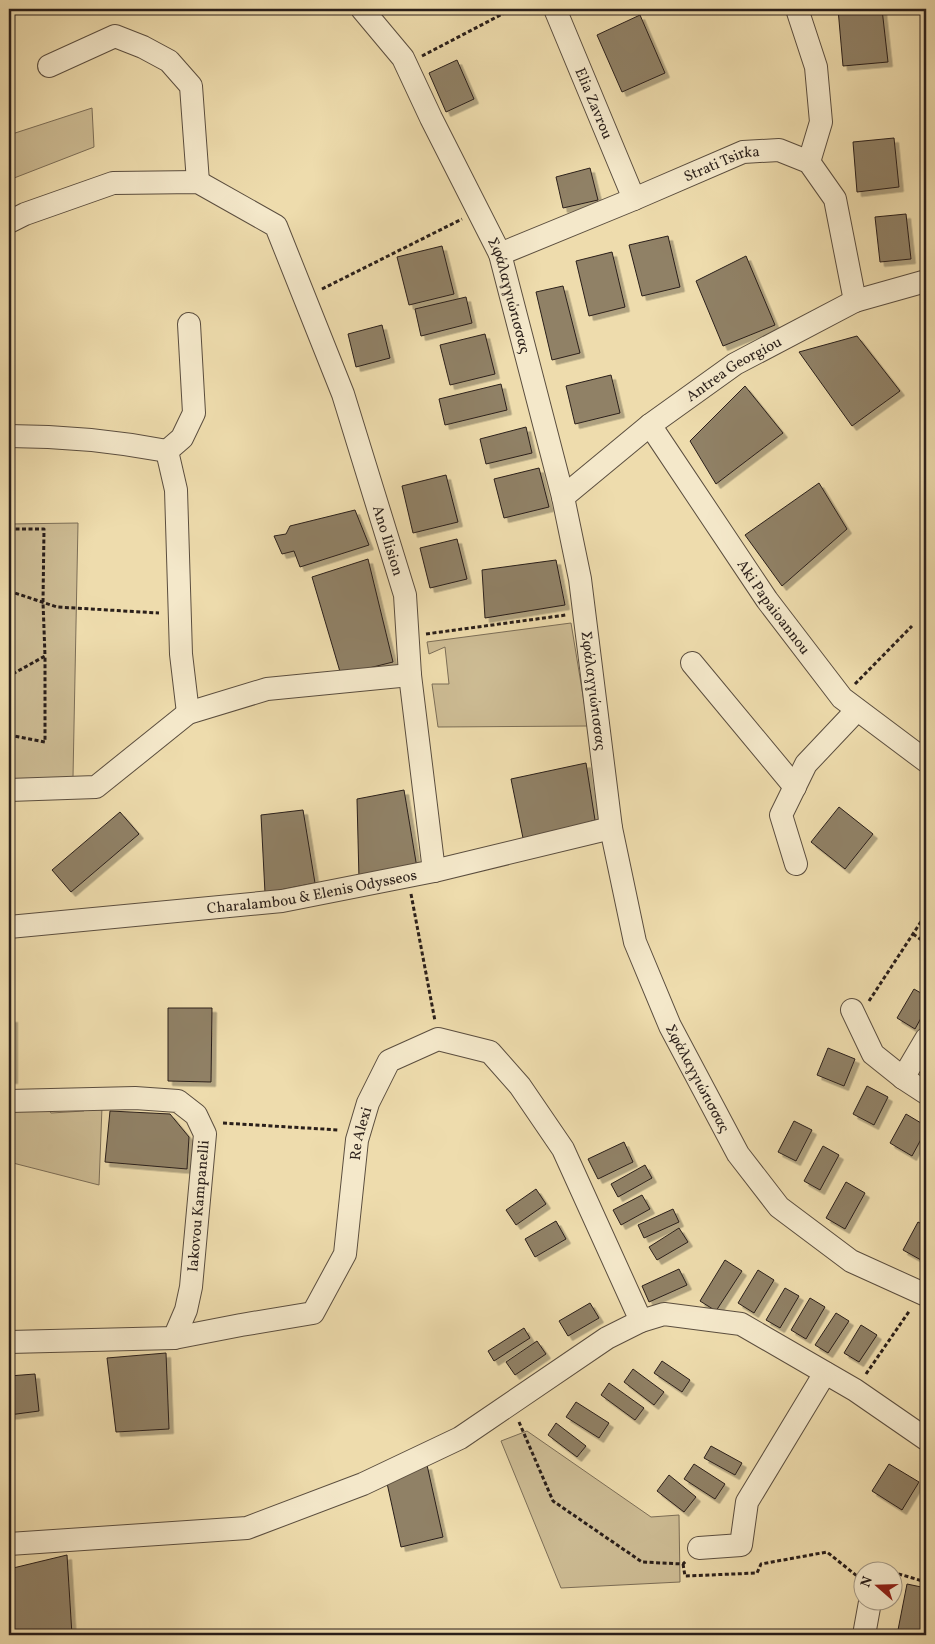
<svg xmlns="http://www.w3.org/2000/svg" width="935" height="1644" font-family="Vollkorn,serif">
  <style>
    .green { fill: #cdbc94; stroke: #7c6e57 }
    .building { fill: #908166; stroke: #2a1f1a; filter: url(#shadow) }
    .lines { fill: none; stroke-linecap: round; stroke-linejoin: round }
    .minor-casing { stroke: #5b4e3f; stroke-width: 24 }
    .path { stroke: #2a1f1a; stroke-width: 3; stroke-dasharray: 4 2.5; stroke-linecap: butt }
    .minor { stroke: #f4e8ca; stroke-width: 22 }
    .labels { text-anchor: middle; stroke-width: 4; stroke-linejoin: round; paint-order: stroke }
    .street-label { font-size: 15px; fill: #2a1f1a; stroke: #f4e8ca }
  </style>
  <defs>
    <filter id="shadow"><feDropShadow dx="4.5" dy="4.5" stdDeviation="0" flood-color="#0004"/></filter>
  </defs>
  <rect width="100%" height="100%" fill="#eedcad"/>
  <filter id="stains"><feTurbulence type="fractalNoise" baseFrequency=".004" numOctaves="4"/><feColorMatrix values="0 0 0 0 .2 0 0 0 0 .09 0 0 0 0 .02 0 0 0 .5 -.17"/></filter>
  <radialGradient id="worn" r=".72"><stop offset=".6" stop-color="#630" stop-opacity="0"/><stop offset="1" stop-color="#630" stop-opacity=".3"/></radialGradient>
  <g class="green">
    <polygon points="92,108 94,147 9,180 9,135"/>
    <polygon points="78,523 73,777 9,783 9,524"/>
    <polygon points="571,623 588,726 438,727 432,684 449,684 445,647 429,654 427,642"/>
    <polygon points="44,1103 51,1113 84,1111 90,1103 102,1107 99,1185 9,1162 9,1108"/>
    <polygon points="527,1431 651,1517 679,1515 680,1582 561,1588 501,1441"/>
  </g>
  <g class="building">
    <polygon points="838,9 882,9 888,62 843,66"/>
    <polygon points="640,15 665,73 622,92 597,35"/>
    <polygon points="457,60 474,99 446,112 429,73"/>
    <polygon points="894,138 899,187 857,192 853,142"/>
    <polygon points="590,168 598,200 563,208 556,177"/>
    <polygon points="906,214 911,259 880,262 875,217"/>
    <polygon points="668,236 680,287 642,296 629,245"/>
    <polygon points="442,246 454,294 409,305 397,257"/>
    <polygon points="612,252 625,307 589,316 576,261"/>
    <polygon points="746,256 775,325 723,346 696,281"/>
    <polygon points="563,286 580,353 552,360 536,292"/>
    <polygon points="466,297 472,323 421,336 415,309"/>
    <polygon points="382,325 390,358 356,367 348,334"/>
    <polygon points="485,334 495,374 450,385 440,345"/>
    <polygon points="857,336 900,391 852,426 799,352"/>
    <polygon points="611,375 620,413 575,424 566,386"/>
    <polygon points="501,384 507,410 445,425 439,399"/>
    <polygon points="745,386 783,433 716,484 690,441"/>
    <polygon points="526,427 532,453 486,464 480,439"/>
    <polygon points="539,468 549,507 504,518 494,479"/>
    <polygon points="446,475 458,522 413,533 402,486"/>
    <polygon points="819,483 847,529 782,586 745,535"/>
    <polygon points="355,510 369,545 300,567 294,551 282,554 274,536 286,534 290,526"/>
    <polygon points="457,539 467,579 430,588 420,548"/>
    <polygon points="368,559 393,662 341,675 312,577"/>
    <polygon points="556,560 565,605 485,618 482,570"/>
    <polygon points="586,763 595,820 524,843 511,779"/>
    <polygon points="404,790 417,868 359,879 357,799"/>
    <polygon points="839,807 873,834 845,869 811,842"/>
    <polygon points="303,810 315,883 265,893 261,815"/>
    <polygon points="120,812 139,834 71,892 52,870"/>
    <polygon points="914,989 926,996 926,1009 915,1029 897,1018"/>
    <polygon points="168,1008 212,1008 211,1082 168,1081"/>
    <rect x="9" y="1018" width="4" height="61"/>
    <polygon points="828,1048 855,1059 844,1086 817,1075"/>
    <polygon points="867,1086 888,1097 874,1125 853,1114"/>
    <polygon points="110,1111 170,1114 189,1137 187,1169 105,1162"/>
    <polygon points="906,1114 926,1126 926,1130 912,1156 890,1143"/>
    <polygon points="794,1121 812,1130 796,1161 778,1152"/>
    <polygon points="624,1142 633,1162 598,1179 588,1159"/>
    <polygon points="823,1146 839,1155 820,1190 804,1181"/>
    <polygon points="645,1165 652,1178 618,1197 611,1184"/>
    <polygon points="846,1182 865,1193 845,1229 826,1218"/>
    <polygon points="536,1189 546,1204 516,1225 506,1210"/>
    <polygon points="642,1195 650,1209 621,1225 613,1210"/>
    <polygon points="673,1209 679,1222 644,1238 638,1225"/>
    <polygon points="556,1221 566,1239 535,1257 525,1239"/>
    <polygon points="918,1222 926,1226 926,1251 921,1260 903,1250"/>
    <polygon points="679,1228 688,1242 657,1260 649,1247"/>
    <polygon points="725,1260 742,1271 716,1311 700,1301"/>
    <polygon points="679,1269 687,1285 649,1302 642,1286"/>
    <polygon points="758,1270 774,1280 754,1313 738,1303"/>
    <polygon points="785,1288 799,1296 780,1328 766,1320"/>
    <polygon points="810,1298 825,1307 806,1339 791,1330"/>
    <polygon points="590,1303 599,1318 568,1336 559,1321"/>
    <polygon points="836,1313 849,1321 828,1353 815,1345"/>
    <polygon points="861,1325 877,1335 859,1362 844,1353"/>
    <polygon points="524,1328 530,1338 494,1361 488,1351"/>
    <polygon points="537,1341 546,1354 515,1375 506,1362"/>
    <polygon points="166,1353 169,1429 116,1432 107,1358"/>
    <polygon points="662,1361 690,1380 682,1392 654,1373"/>
    <polygon points="633,1369 664,1392 654,1405 624,1382"/>
    <polygon points="35,1374 39,1411 9,1415 9,1376"/>
    <polygon points="609,1383 644,1408 635,1420 601,1395"/>
    <polygon points="576,1402 609,1423 599,1438 566,1417"/>
    <polygon points="556,1423 586,1446 577,1457 548,1435"/>
    <polygon points="711,1446 742,1463 735,1475 704,1458"/>
    <polygon points="694,1464 725,1484 715,1499 684,1479"/>
    <polygon points="889,1464 919,1482 902,1510 872,1491"/>
    <polygon points="427,1465 443,1537 401,1547 385,1474"/>
    <polygon points="669,1475 696,1497 684,1512 657,1491"/>
    <polygon points="67,1555 72,1635 9,1635 9,1569"/>
    <polygon points="907,1584 926,1588 926,1635 897,1635"/>
  </g>
  <g class="lines">
    <defs>
      <g id="minor">
        <path id="s1" d="M362,9l41,49 28,60 69,136 63,243 17,82 31,249 24,114 35,84 68,128 41,53 72,54 75,34"/>
        <path id="s2" d="M555,9l79,190"/>
        <polyline points="797,9 816,67 821,122 809,162"/>
        <polyline points="49,66 115,36 143,47 169,61 191,86 198,182"/>
        <path id="s3" d="M9,222l16,-8 88,-31 85,-1 78,44 67,168 62,201 5,80 24,196"/>
        <path id="s4" d="M500,254l134,-55 109,-47 36,-2 30,12 26,37 20,102"/>
        <path id="s5" d="M650,425l117,175 75,98 84,63"/>
        <path d="M9,436c53,0 105,5 158,15"/>
        <path id="s6" d="M563,497l87,-72 85,-61 120,-63 71,-20"/>
        <polyline points="692,663 795,787"/>
        <polyline points="188,713 181,654 176,490 167,451 182,438 194,413 189,324"/>
        <polyline points="9,790 96,787 188,713 267,689 410,675"/>
        <polyline points="796,864 781,815 806,764 857,710"/>
        <path id="s7" d="M9,927l273,-26 152,-30 177,-43"/>
        <polyline points="852,1010 873,1054 903,1078 926,1093"/>
        <polyline points="903,1078 926,1039"/>
        <polyline points="9,1101 135,1098 178,1101 196,1115 205,1134 191,1287 186,1310 174,1338"/>
        <path id="s8" d="M9,1342l165,-4 67,-13 72,-12 32,-59 12,-114 11,-37 21,-42 49,-22 52,13 30,34 43,63 78,172"/>
        <polyline points="9,1544 247,1528 363,1484 460,1438 607,1338 641,1321 664,1314 741,1324 855,1390 926,1439"/>
        <polyline points="699,1548 741,1545 747,1502 825,1373"/>
        <polyline points="864,1635 870,1602"/>
      </g>
    </defs>
    <use href="#minor" class="minor-casing"/>
    <g class="path">
      <polyline points="422,56 512,9"/>
      <polyline points="322,289 462,219"/>
      <polyline points="9,529 44,529 43,602 45,656 9,676"/>
      <polyline points="9,591 57,607 159,613"/>
      <polyline points="426,634 566,615"/>
      <polyline points="855,684 912,626"/>
      <polyline points="9,735 45,742 45,656"/>
      <polyline points="411,894 435,1021"/>
      <polyline points="913,934 926,943"/>
      <polyline points="869,1001 926,914"/>
      <polyline points="223,1123 339,1130"/>
      <polyline points="866,1374 910,1310"/>
      <polyline points="519,1422 553,1501 642,1562 683,1564 686,1561"/>
      <polyline points="683,1564 685,1576 757,1573 761,1564 827,1552 862,1580"/>
      <polyline points="889,1572 890,1572"/>
      <polyline points="892,1572 926,1582"/>
    </g>
    <use href="#minor" class="minor"/>
  </g>
  <g class="labels">
    <g class="street-label">
      <text dy="5" stroke="none"><textPath href="#s2" startOffset="102">Elia Zavrou</textPath></text>
      <text dy="5" stroke="none"><textPath href="#s4" startOffset="240">Strati Tsirka</textPath></text>
      <text dy="5" stroke="none"><textPath href="#s1" startOffset="325">Σφάλαγγιώτισσας</textPath></text>
      <text dy="5" stroke="none"><textPath href="#s6" startOffset="214">Antrea Georgiou</textPath></text>
      <text dy="5" stroke="none"><textPath href="#s3" startOffset="620">Ano Ilision</textPath></text>
      <text dy="5" stroke="none"><textPath href="#s5" startOffset="220">Aki Papaioannou</textPath></text>
      <text dy="5" stroke="none"><textPath href="#s1" startOffset="730">Σφάλαγγιώτισσας</textPath></text>
      <text dy="5" stroke="none"><textPath href="#s7" startOffset="305">Charalambou &amp; Elenis Odysseos</textPath></text>
      <text dy="5" stroke="none"><textPath href="#s1" startOffset="1135">Σφάλαγγιώτισσας</textPath></text>
      <text dy="5" stroke="none"><textPath href="#s8" startOffset="495">Re Alexi</textPath></text>
      <text transform="translate(198 1206) rotate(-85)" y="5">Iakovou Kampanelli</text>
    </g>
  </g>
  <rect width="935" height="1644" fill="none" stroke="#eedcad" stroke-width="30"/>
  <rect x="10" y="10" width="915" height="1624" fill="none" stroke="#2a1f1a" stroke-width="2.5"/>
  <rect x="15" y="15" width="905" height="1614" fill="none" stroke="#2a1f1a"/>
  <g transform="translate(878 1586) rotate(290)"><circle r="24" fill="#f4e8ca" stroke="#a39884"/>
  <path d="M0-4L9 19L0 12L-9 19Z" fill="#8f2418"/>
  <text y="-8" font-size="14" font-weight="bold" text-anchor="middle" fill="#2a1f1a">N</text>
  </g>
  <rect width="100%" height="100%" filter="url(#stains)"/>
  <rect width="100%" height="100%" fill="url(#worn)"/>
</svg>
